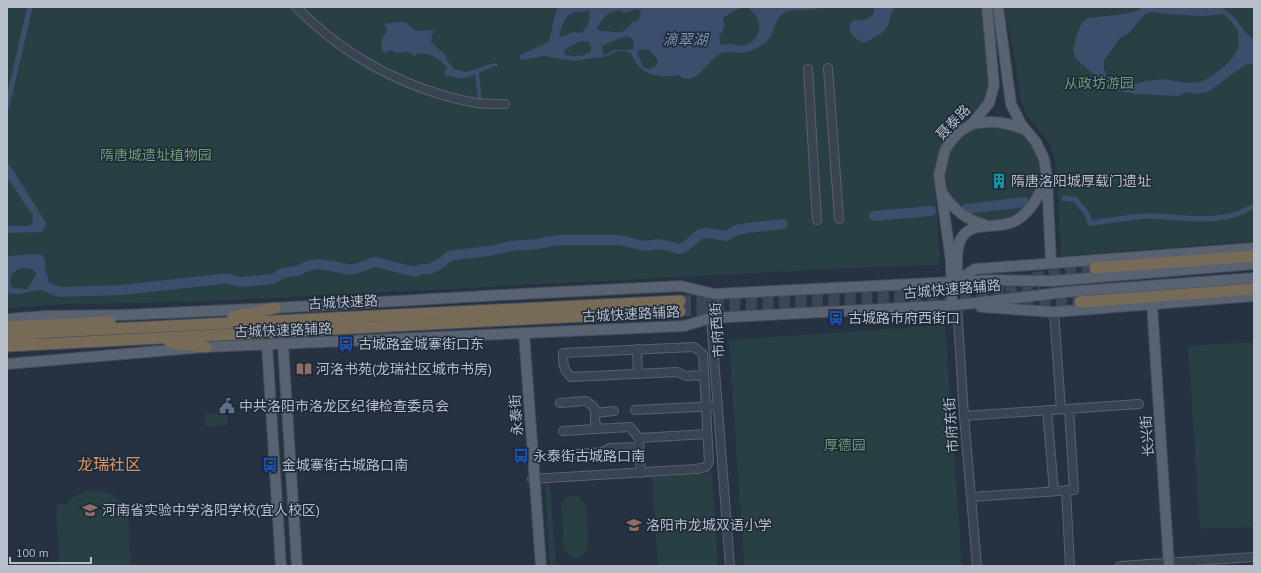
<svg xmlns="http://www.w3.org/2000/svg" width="1261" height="573" font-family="'PT Sans','Noto Sans SC',sans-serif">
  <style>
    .green { fill: #283f43 }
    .water { fill: #3b4e6b; fill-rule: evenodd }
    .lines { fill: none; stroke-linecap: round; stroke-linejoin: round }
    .canal { stroke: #3b4e6b; stroke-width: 5.5 }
    .river { stroke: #3b4e6b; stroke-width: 10 }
    .highway-tunnel { stroke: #3c4657; stroke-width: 11; stroke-dasharray: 11 5.5; stroke-linecap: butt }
    .minor-casing { stroke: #58616f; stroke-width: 10 }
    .major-casing { stroke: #444c5b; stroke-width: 12 }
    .highway-casing { stroke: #454e5c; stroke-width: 13 }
    .minor { stroke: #3a4351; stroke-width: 8 }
    .major { stroke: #586271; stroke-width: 10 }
    .highway { stroke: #776b57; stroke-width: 11 }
    .labels { text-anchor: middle; stroke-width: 3; stroke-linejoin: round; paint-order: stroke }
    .park-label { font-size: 14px; fill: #6d9d79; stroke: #1f2837 }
    .street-label { font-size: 14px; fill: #b7bfcb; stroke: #1f2837 }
    .poi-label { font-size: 14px; fill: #b7bfcb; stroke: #1f2837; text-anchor: start }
    .water-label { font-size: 15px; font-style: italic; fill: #7d94b3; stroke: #1f2837 }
    .quarter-label { font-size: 16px; fill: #d89866; stroke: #1f2837 }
  </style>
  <rect width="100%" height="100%" fill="#263142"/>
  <g class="green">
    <polygon points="7,7 982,7 988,82 986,94 980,106 947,137 940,149 934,167 940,265 875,267 191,302 71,304 7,308"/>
    <polygon points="1004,7 1254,7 1254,241 1061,256 1056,164 1049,143 1027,116 1021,101 1014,55"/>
    <circle cx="992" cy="173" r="48"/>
    <polygon points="945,325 962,566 744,566 729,340"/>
    <polygon points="1254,342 1254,527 1200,529 1188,346"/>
    <polygon points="227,413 227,425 206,427 205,414"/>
    <polygon points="712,473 718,566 658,566 652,477"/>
    <polygon points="545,484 550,484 556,566 550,566"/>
    <path d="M91,491l13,1 10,3 12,13 2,10 3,48h-72l-3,-62h11c6,-9 14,-11 24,-13z"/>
    <path d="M572,495c7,1 9,3 13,8 1,13 11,56 -10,54 -6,0 -9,-4 -11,-9l-3,-44c3,-5 5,-7 11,-9z"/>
  </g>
  <g class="water">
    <path d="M558,7h269c-7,1 -14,3 -21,3 -6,1 -15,-1 -21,2 -11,6 -10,23 -19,30 -8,6 -16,10 -25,11 -8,0 -14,-2 -21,1 -14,7 -24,35 -42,21 -18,4 -41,-1 -47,-22l-6,-2h-8l-9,5 -34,5 -30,-5 -24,4v-5l29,-13 6,-27zM747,7c9,7 15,15 11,26 -2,6 -6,10 -13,12 -6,2 -9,-1 -15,-1 -3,0 -5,1 -9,1 -5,-12 3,-11 3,-20 0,-2 -1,-4 -1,-7 7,-5 15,-10 24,-11zM636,9l3,1 2,3 -1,4 -3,4 -5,1c-10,16 -16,8 -32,9l-3,-3c6,-10 10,-16 22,-18l5,3zM589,10c3,8 -2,18 -8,23l-9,-1 -10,5 -3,-2c3,-9 6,-21 17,-23 6,-1 5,1 13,-2zM627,36l3,1 4,5 -1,7 -3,1h-17l-5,4 -3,1c-3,-2 -3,-5 -3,-9 3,-2 21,-9 25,-10zM581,41l8,1 2,5v5c-9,5 -18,5 -27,2v-4zM647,49l2,1 8,9 1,4c-5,6 -9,8 -15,4l-6,-15 2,-2z"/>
    <path d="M874,7h23l-5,4 -4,15 -7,8 -17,9c-9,-4 -16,-9 -14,-20l4,-3c10,1 14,0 20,-7z"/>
    <path d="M1143,7h79l14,12 8,12 10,9v23l-9,2 -37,27 -12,2 -10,-2 -7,4 -42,-2 -19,-3 -14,-8 -28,-24 -3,-9 5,-19 4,-9 6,-4 37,-4 14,-4zM1151,12l17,2 33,2 23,-2 6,6 8,11 1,14 -6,12 -8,9 -18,13 -6,3 -15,1 -23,-4 -16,2 -17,4 -8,-2 -9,-3 -6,-5 -3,-5v-9l16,-23 10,-6 15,-18z"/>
    <path d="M401,22h4l11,9 17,-1 1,2 -2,3 -1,7 15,14v3l8,10 13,3 23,-8 8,-1v3h-4l-15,7 3,28 -4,-1 -3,-26c-5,3 -12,5 -17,4 -5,-1 -6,-2 -11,-1l-3,-4 3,-5c-4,-8 -19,-16 -28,-15l-4,3 -7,-4 -12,1 -6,-3 -5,3 -2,-1c-3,-7 -3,-13 3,-18 1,-5 1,-7 -3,-10z"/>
    <polygon points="7,161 47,224 42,232 7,233 7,224 9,226 28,226 32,224 33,216 7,177"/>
    <path d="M32,254l10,1 3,4 1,30 -28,5 -11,-1v-37zM22,268l10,1 4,4v2l-9,14 -14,-1 -3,-5c0,-8 4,-13 12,-15z"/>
  </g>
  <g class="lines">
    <g class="canal">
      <polyline points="7,106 30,7"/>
      <path d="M1064,198l11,1 12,15 3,9c20,-2 41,-7 61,-7 37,1 70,10 103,-10"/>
    </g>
    <g class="river">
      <polyline points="966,209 1024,202"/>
      <polyline points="874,216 931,211"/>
      <polyline points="42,275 45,286 59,292 122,290 222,279 229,279 241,282 273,279 283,273 297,271 310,265 320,264 352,270 375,262 415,272 421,269 430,269 441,263 448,257 454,255 490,251 510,246 537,244 558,240 619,240 645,246 660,244 679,249 685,247 700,234 707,233 726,236 737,230 747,228 783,224"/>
    </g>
    <g class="highway-tunnel">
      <polyline points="1033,278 1095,268"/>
      <polyline points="1005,287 1040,284"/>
      <polyline points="960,291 1008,283"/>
      <polyline points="1023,300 1080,302"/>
      <polyline points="680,301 930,292"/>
      <polyline points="680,311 960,298 1017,293"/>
    </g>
    <defs>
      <g id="minor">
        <path d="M296,7c38,38 78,64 128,82 17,6 35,11 53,14 9,1 19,1 28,1"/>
        <polyline points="828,68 839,219"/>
        <polyline points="808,69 817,220"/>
        <polyline points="714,294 711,318 730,566"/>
        <polyline points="957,305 964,416 977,566"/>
        <polyline points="1054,312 1061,409"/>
        <polyline points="637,349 638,374"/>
        <polyline points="560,403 586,401 594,407 595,413 614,411"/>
        <polyline points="635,410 718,406"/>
        <polyline points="1047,410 1054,491"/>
        <polyline points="595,413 595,422 599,429"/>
        <polyline points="964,416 1139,404"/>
        <polyline points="563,431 630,427 639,438 707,434"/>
        <polyline points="639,443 641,473"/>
        <polyline points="564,455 602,452 610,448 639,447"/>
        <path d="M532,479l164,-10 10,-2 3,-5 -6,-108 -9,-7 -131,6c0,10 0,17 8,24l106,-5 9,4 18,-1"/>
        <polyline points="1066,490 1070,566"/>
        <polyline points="971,497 1074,490 1069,409"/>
        <polyline points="1120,566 1254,557"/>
      </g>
      <g id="major">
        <polyline points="998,7 1011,104 1021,124 1036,142 1044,159 1047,177 1051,263"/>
        <path d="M972,124c21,-4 34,-2 53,6"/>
        <path d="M943,194c10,15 23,26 42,31"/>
        <path d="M957,273c0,-11 -1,-25 4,-34 10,-20 39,-8 56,-19 15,-10 22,-24 28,-40"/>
        <polyline points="956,282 975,269 1254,248"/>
        <polyline points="1152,304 1169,566"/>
        <polyline points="952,305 951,261 939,175 945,150 951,141 959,132 972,124 989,103 994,85 987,7"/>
        <polyline points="981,307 1054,312 1254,296"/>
        <polyline points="7,319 46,316 123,315 275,308 520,294 681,286 714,294 992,280 1052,281 1254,264"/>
        <polyline points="524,333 541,566"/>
        <polyline points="267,345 281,566"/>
        <polyline points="283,345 297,566"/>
        <polyline points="7,364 206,347 684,326 711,318 957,305 1066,292 1254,278"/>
      </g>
      <g id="highway">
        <polyline points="1095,268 1254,256"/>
        <polyline points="1080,302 1254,289"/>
        <polyline points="233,317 275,308"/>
        <polyline points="7,327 110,322"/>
        <polyline points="7,336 49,332 680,301"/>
        <polyline points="170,343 206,347"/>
        <polyline points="7,346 680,311"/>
      </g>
    </defs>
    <use href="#minor" class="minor-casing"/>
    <use href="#major" class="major-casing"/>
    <use href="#highway" class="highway-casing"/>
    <use href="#minor" class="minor"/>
    <use href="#major" class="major"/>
    <use href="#highway" class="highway"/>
  </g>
  <defs>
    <symbol id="building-bare" viewBox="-9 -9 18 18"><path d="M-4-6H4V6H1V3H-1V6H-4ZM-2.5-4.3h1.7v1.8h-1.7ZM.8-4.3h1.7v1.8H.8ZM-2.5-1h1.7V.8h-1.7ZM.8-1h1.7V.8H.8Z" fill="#0f9aa8" stroke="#1f2837" stroke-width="2.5" paint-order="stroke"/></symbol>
    <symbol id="bus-bare" viewBox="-9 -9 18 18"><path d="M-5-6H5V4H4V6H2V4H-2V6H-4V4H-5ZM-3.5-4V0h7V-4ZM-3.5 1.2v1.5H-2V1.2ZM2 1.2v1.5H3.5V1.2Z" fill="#1a4fb4" stroke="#1f2837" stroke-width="2.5" paint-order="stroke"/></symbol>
    <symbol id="library-bare" viewBox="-9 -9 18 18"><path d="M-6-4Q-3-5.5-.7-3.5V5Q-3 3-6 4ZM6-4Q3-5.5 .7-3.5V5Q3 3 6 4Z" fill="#8d6e63" stroke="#1f2837" stroke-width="2.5" paint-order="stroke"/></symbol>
    <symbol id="civic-bare" viewBox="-9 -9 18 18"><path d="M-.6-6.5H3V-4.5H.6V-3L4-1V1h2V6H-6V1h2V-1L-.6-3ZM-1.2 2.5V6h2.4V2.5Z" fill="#5c6f8a" stroke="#1f2837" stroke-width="2.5" paint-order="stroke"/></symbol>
    <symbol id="school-bare" viewBox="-9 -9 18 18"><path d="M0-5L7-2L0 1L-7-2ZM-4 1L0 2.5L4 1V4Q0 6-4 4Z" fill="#8d6e63" stroke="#1f2837" stroke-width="2.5" paint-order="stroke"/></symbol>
  </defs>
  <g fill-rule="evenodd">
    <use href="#building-bare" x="988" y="170" width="22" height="22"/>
    <use href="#bus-bare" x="825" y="307" width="22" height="22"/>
    <use href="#bus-bare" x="335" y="333" width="22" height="22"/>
    <use href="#library-bare" x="293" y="358" width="22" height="22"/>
    <use href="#civic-bare" x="216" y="395" width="22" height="22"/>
    <use href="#bus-bare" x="510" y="445" width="22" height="22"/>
    <use href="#bus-bare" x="259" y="454" width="22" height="22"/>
    <use href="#school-bare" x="79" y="499" width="22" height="22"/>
    <use href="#school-bare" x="623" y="514" width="22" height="22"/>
  </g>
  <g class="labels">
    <g class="park-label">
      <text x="1099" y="88">从政坊游园</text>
      <text x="156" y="160">隋唐城遗址植物园</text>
      <text x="845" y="450">厚德园</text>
    </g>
    <g class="street-label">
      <text transform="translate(953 122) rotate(-46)" y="5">聂泰路</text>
      <text transform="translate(952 289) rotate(-5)" y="5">古城快速路辅路</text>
      <text transform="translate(343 302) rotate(-3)" y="5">古城快速路</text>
      <text transform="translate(631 314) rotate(-3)" y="5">古城快速路辅路</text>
      <text transform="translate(283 330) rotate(-2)" y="5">古城快速路辅路</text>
      <text transform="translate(717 330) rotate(-94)" y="5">市府西街</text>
      <text transform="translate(516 415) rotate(-94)" y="5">永泰街</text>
      <text transform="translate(951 425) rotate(-94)" y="5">市府东街</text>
      <text transform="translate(1147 436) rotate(-94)" y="5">长兴街</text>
    </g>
    <g class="poi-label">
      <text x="1011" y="186">隋唐洛阳城厚载门遗址</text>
      <text x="848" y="323">古城路市府西街口</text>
      <text x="358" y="349">古城路金城寨街口东</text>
      <text x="316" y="374">河洛书苑(龙瑞社区城市书房)</text>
      <text x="239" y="411">中共洛阳市洛龙区纪律检查委员会</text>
      <text x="533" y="461">永泰街古城路口南</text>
      <text x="282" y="470">金城寨街古城路口南</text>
      <text x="102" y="515">河南省实验中学洛阳学校(宜人校区)</text>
      <text x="646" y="530">洛阳市龙城双语小学</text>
    </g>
    <g class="water-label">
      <text x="685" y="45">滴翠湖</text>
    </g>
    <g class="quarter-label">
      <text x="109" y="470">龙瑞社区</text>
    </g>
  </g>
  <rect width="1261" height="573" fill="none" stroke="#b7bfcb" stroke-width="16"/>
  <path d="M10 557v6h81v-6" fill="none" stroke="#b7bfcb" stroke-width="2"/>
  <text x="16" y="557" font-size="12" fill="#b7bfcb" stroke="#1f2837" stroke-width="3" paint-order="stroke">100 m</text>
</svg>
